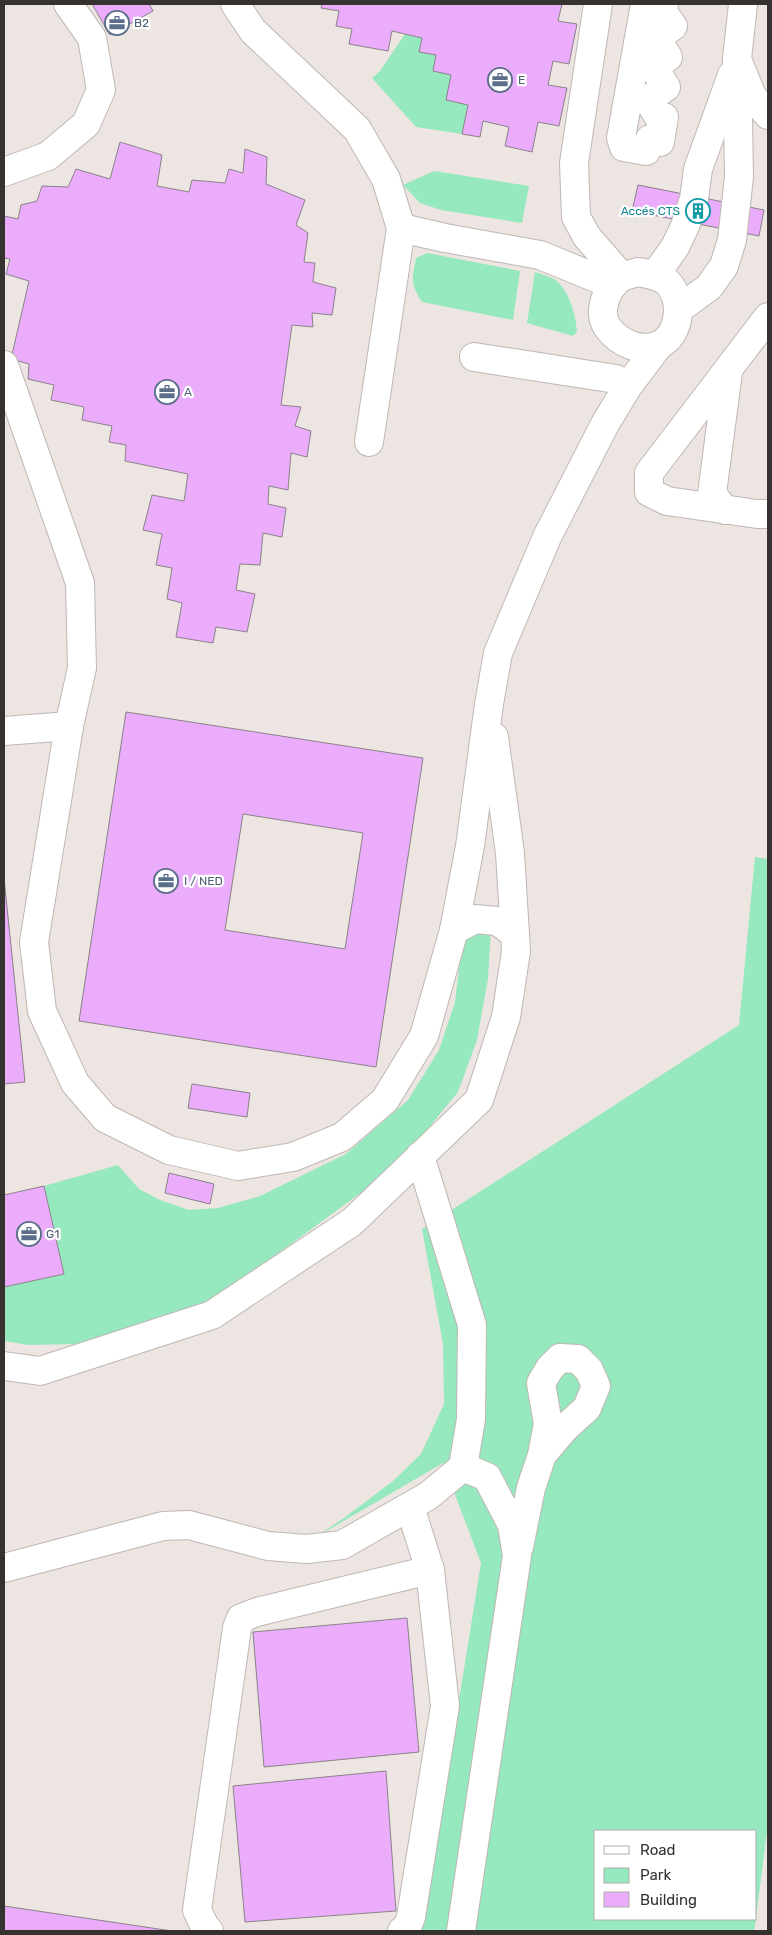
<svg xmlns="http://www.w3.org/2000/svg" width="772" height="1935" font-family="Rubik,sans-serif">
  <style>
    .green { fill: #96e8be }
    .building { fill: #ecacfc; stroke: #888389; fill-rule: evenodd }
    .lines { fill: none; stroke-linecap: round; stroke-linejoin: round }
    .minor-casing { stroke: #bfb7b3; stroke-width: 30 }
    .minor { stroke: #fff; stroke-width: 28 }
    .labels { text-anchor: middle; stroke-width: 4.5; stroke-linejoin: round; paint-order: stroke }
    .service-label { font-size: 12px; fill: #4e5e75; stroke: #fff; text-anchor: start }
    .culture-label { font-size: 12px; fill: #0d838f; stroke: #fff; text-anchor: end }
  </style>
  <rect width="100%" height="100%" fill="#ede5e1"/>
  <g class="green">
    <polygon points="405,34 422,38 419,52 436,55 451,75 468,105 462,134 416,127 372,78 380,71"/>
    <polygon points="434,171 529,186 522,223 441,210 420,203 403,185"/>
    <path d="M427,253l93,18 -7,49 -91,-18c-12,-19 -10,-23 -6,-44z"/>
    <path d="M535,272c6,2 13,4 19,7 15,10 22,36 23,53l-4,4 -46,-13z"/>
    <polygon points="755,857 768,859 768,1823 756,1918 756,1831 596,1831 596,1919 756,1919 754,1931 422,1931 481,1563 443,1463 311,1540 344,1518 393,1481 421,1454 444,1404 443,1344 422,1229 739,1025"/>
    <polygon points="464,926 491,928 488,979 477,1040 458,1092 421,1137 377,1181 209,1304 158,1317 79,1344 28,1345 4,1341 4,1287 64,1274 44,1186 118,1165 139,1189 160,1200 189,1210 218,1208 260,1196 346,1154 408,1100 439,1050 455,1002"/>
  </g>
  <g class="building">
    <polygon points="92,4 149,4 153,11 110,35"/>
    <polygon points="322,4 562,4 558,21 577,24 569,64 553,61 548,85 567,88 559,126 538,122 532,152 505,146 509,127 483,121 480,137 462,134 468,105 446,100 451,75 433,71 436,55 419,52 422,38 392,31 388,51 349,44 352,29 336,26 339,11 321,8"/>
    <polygon points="120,142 162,155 157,186 189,192 192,180 225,183 229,169 243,173 245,149 267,157 266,184 305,200 296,225 308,233 304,262 315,263 313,282 336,288 332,315 312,313 313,327 292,325 281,405 301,407 295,426 311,431 307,457 291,453 288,490 269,486 268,504 286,508 282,537 263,533 260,565 240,564 236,590 255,594 247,632 216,627 213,643 176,637 182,603 167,599 172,568 156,565 162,534 143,530 152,495 184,501 188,474 125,461 126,445 109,442 112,426 82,420 84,407 51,400 54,385 28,379 29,364 11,359 29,281 6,274 10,259 4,258 4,216 18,219 21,205 37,201 42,186 68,187 76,169 110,179"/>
    <polygon points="638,185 764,210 759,236 632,211"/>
    <path d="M126,712l297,46 -47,309 -297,-46zM243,814l120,19 -18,116 -120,-19z"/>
    <polygon points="4,878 25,1082 4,1084"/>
    <polygon points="192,1084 250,1093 247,1117 188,1108"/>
    <polygon points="169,1173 214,1184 210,1204 165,1193"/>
    <polygon points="44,1186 64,1274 4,1287 4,1195"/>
    <polygon points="407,1618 419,1752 264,1767 253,1632"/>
    <polygon points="386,1771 396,1911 245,1922 233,1786"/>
    <polygon points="4,1906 172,1931 4,1931"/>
  </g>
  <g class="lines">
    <defs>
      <g id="minor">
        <polyline points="235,4 253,31 357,129 386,179 401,228 369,442"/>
        <polyline points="598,4 574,163 576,217 587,237 622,277"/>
        <polyline points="645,4 621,138 624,147 646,151 650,139 660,142 664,117 660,119 648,100 666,87 654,68 668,57 656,38 673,26 659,7 664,4"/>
        <polyline points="743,4 737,59 752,96 768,115"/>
        <polyline points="4,172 48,156 86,124 101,90 92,38 68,4"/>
        <polyline points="401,228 445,238 540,255 613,285"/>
        <path d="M638,272c10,2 21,3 29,10 17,17 14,52 -8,63 -18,8 -40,-2 -51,-17 -11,-15 -2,-40 12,-50 5,-3 13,-4 18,-6z"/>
        <polyline points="655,275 675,247 685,226 694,199 698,169 732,75"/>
        <polyline points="679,309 709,287 724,266 732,240 739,177 737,59"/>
        <polyline points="768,317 649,473 649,492 667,501 757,514 768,514"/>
        <polyline points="474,357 616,379"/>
        <polyline points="4,365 80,583 82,668 69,726 34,942 42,1011 75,1083 105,1118 169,1150 238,1166 293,1157 342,1137 385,1100 424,1036 454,930 470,846 489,704 498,653 547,537 605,424 628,386 659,345"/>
        <polyline points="725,510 712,494 728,372"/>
        <polyline points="4,731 69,726"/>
        <polyline points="454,930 475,919 497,921 515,934"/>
        <polyline points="4,1366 40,1371 212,1315 352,1222 479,1100 506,1017 516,951 510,853 494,737"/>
        <polyline points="519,1547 531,1488 542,1455 564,1429 587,1408 596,1386 589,1370 578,1359 560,1358 550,1368 541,1383 548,1424 542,1455"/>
        <polyline points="4,1568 163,1526 189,1525 268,1546 307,1549 342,1545 428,1496 463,1467 471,1419 472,1325 420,1156"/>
        <polyline points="209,1931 205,1927 197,1910 237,1628 241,1618 257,1612 430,1570"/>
        <polyline points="402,1931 407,1927 411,1917 445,1706 430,1570 410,1507"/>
        <polyline points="461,1931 517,1556 512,1525 487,1477 463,1467"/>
      </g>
    </defs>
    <use href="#minor" class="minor-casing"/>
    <use href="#minor" class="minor"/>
  </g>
  <defs>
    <symbol id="office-ring" viewBox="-11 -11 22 22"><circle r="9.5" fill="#fff" stroke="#5c6f8a" stroke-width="1.5"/><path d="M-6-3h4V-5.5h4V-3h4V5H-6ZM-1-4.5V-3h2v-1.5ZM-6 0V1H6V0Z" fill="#5c6f8a"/></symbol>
    <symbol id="building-ring" viewBox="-11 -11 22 22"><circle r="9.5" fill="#fff" stroke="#0f9aa8" stroke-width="1.5"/><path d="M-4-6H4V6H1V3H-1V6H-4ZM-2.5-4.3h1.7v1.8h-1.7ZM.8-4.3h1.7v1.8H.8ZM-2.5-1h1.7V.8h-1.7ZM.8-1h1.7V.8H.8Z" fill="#0f9aa8"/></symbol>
  </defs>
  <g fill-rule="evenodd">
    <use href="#office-ring" x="103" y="9" width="28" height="28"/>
    <use href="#office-ring" x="486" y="66" width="28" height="28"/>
    <use href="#building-ring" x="684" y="197" width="28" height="28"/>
    <use href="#office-ring" x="153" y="378" width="28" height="28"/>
    <use href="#office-ring" x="152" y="867" width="28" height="28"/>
    <use href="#office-ring" x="15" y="1220" width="28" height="28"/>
  </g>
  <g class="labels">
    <g class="service-label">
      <text x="134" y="27">B2</text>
      <text x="518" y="84">E</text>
      <text x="184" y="396">A</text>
      <text x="184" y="885">I / NED</text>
      <text x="46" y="1238">G1</text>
    </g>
    <g class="culture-label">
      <text x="680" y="215">Accés CTS</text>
    </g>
  </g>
  <rect width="772" height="1935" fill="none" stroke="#353230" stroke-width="10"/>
  <rect x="594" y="1830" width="162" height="90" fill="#ffffff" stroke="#aeadac"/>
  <rect x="604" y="1846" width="25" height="8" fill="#ffffff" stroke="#aeadac"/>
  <text x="640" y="1855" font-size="15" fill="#353230">Road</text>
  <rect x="604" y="1868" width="25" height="15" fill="#96e8be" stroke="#aeadac"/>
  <text x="640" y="1880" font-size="15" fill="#353230">Park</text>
  <rect x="604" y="1892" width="25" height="15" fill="#ecacfc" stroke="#aeadac"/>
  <text x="640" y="1905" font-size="15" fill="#353230">Building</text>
</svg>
